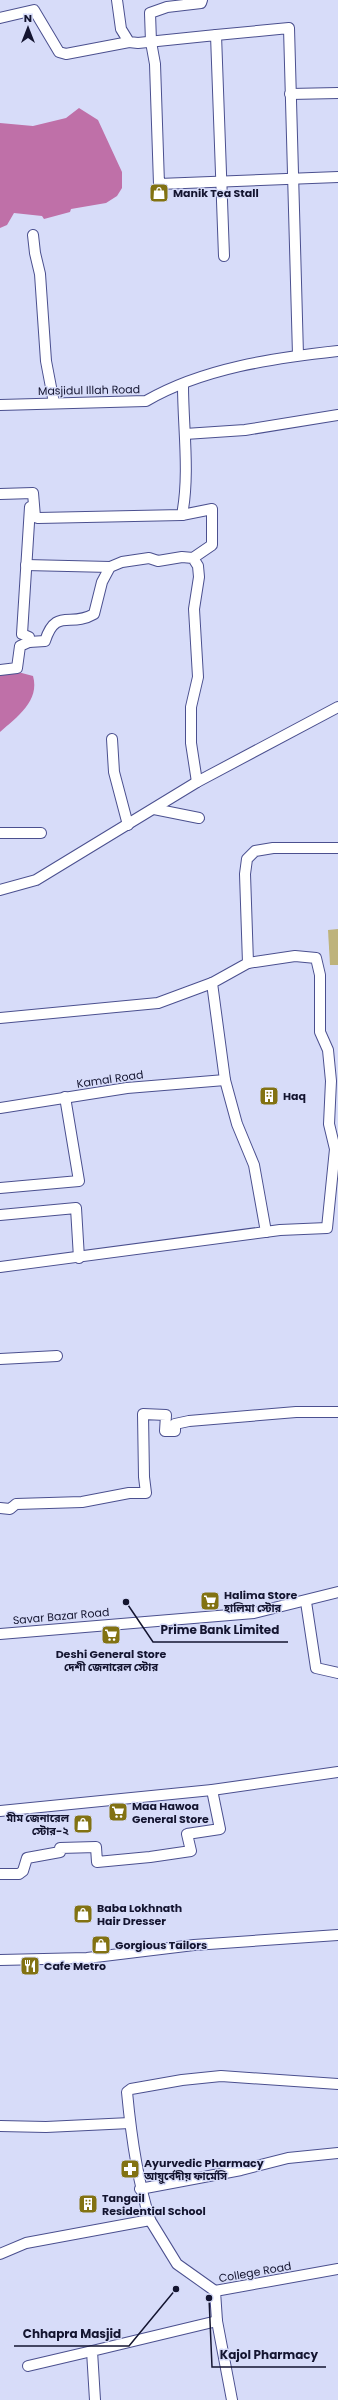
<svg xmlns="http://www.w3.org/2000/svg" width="338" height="2400" font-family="Poppins,'Noto Sans Bengali',sans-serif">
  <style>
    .green { fill: #beb37b }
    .water { fill: #bf70a8 }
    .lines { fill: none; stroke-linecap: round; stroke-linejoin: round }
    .minor-casing { stroke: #4b508f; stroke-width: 12 }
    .minor { stroke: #fff; stroke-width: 10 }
    .labels { text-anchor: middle; stroke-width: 3; stroke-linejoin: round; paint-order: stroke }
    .poi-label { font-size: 11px; font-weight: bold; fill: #141530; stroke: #d7dcf9; text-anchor: start }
    .street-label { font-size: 11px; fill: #141530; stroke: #d7dcf9 }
    .leader { fill: none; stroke: #141530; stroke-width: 1.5 }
    .callout-dot { fill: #141530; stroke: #d7dcf9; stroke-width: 1.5 }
    .callout-label { font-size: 12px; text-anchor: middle; font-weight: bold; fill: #141530; stroke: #d7dcf9; stroke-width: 3; stroke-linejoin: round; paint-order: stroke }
  </style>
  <rect width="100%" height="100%" fill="#d7dcf9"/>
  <polygon class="green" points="338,929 338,965 330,965 328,930"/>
  <g class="water">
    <polygon points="79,108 98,120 122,172 122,188 117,196 106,203 71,209 70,212 44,219 42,216 14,213 7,225 0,228 0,123 33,126 66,118"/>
    <path d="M18,672l15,4c7,25 -16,41 -33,56v-59z"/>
  </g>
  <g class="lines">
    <defs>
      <g id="minor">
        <polyline points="117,0 121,29 129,42 138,43 216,35 224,256"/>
        <polyline points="202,0 201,3 167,7 150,13 151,42 155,64 159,184 338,177"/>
        <polyline points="0,18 34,10 59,52 66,54 129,42"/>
        <polyline points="216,35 289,28 298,355"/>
        <polyline points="290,94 338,93"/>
        <polyline points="33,235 35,253 40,274 46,361 54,403"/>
        <path d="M0,405l146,-4c57,-33 128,-43 192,-50"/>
        <polyline points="185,434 245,430 338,415"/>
        <path d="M0,494l33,-1 2,24 3,1 144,-3c8,-42 1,-87 1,-130"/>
        <polyline points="182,515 212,509 212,545 193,558"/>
        <polyline points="26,565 110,567"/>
        <polyline points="29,642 29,637 22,634 30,507"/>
        <path d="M0,670l17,-2 3,-22 9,-4 16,-1c11,-34 25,-13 49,-27l8,-32 8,-15 12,-5 27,-4 9,3 24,-4 11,1 5,8 1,11 -5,32 4,68 -7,30v36l6,39"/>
        <polyline points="112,739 114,772 128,825"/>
        <polyline points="154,809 199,818"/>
        <polyline points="0,833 41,833"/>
        <polyline points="0,890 36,880 197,782 338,707"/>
        <polyline points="0,1018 158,1003 212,983"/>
        <polyline points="0,1108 127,1088 225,1080"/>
        <polyline points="0,1188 79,1181 65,1097"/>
        <polyline points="0,1215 76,1208 79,1258"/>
        <polyline points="266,1232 254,1165 237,1124 225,1080 212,983 248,963 245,874 247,859 255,851 273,848 338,848"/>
        <polyline points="0,1267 280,1230 327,1228 335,1149 329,1124 331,1081 328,1050 320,1032 320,975 316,958 295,956 248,963"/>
        <polyline points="0,1359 57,1356"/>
        <polyline points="0,1508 10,1509 16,1504 82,1502 129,1493 146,1493 144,1477 143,1414 166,1415 165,1431 175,1431 175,1424 189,1421 296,1412 338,1412"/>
        <polyline points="306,1602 316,1668 338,1673"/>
        <polyline points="0,1634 254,1613 338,1592"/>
        <polyline points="0,1811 212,1790 338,1772"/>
        <polyline points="0,1874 19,1874 23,1871 27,1858 60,1852 60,1848 96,1847 97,1862 150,1857 191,1851 187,1834 220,1829 212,1790"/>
        <polyline points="0,1960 87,1958 194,1945 338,1935"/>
        <polyline points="0,2126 46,2127 130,2123"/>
        <polyline points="140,2189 241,2170 288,2158 338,2153"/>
        <path d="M150,2220c-13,-41 -19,-85 -23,-128l4,-3 51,-9 39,-4 117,8"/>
        <polyline points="0,2254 26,2243 150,2220 177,2264 215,2291"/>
        <polyline points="217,2321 232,2400"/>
        <polyline points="28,2366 92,2351"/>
        <polyline points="95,2400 92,2351 217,2321 215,2291 338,2269"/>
      </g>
    </defs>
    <use href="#minor" class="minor-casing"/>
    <use href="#minor" class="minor"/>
  </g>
  <defs>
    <symbol id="shop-square" viewBox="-11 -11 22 22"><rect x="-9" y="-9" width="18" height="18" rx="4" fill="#827212" stroke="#d7dcf9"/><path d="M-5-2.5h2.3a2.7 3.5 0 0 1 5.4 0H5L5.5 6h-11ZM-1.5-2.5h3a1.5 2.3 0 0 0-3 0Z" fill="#fff"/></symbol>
    <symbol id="building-square" viewBox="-11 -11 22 22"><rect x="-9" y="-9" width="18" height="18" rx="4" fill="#827212" stroke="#d7dcf9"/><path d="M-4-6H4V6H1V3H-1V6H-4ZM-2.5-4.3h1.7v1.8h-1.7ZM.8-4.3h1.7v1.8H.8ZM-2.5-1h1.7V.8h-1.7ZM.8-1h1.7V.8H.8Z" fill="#fff"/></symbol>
    <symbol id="supermarket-square" viewBox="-11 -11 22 22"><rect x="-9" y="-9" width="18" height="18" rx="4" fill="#827212" stroke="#d7dcf9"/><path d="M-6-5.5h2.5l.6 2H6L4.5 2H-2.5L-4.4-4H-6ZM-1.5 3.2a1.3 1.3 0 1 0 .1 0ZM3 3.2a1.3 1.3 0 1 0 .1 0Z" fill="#fff"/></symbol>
    <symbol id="restaurant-square" viewBox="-11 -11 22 22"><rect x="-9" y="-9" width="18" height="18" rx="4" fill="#827212" stroke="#d7dcf9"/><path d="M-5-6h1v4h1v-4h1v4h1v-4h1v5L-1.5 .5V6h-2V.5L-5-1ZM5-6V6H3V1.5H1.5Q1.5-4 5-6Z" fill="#fff"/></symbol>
    <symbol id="pharmacy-square" viewBox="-11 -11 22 22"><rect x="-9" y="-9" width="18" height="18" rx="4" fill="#827212" stroke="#d7dcf9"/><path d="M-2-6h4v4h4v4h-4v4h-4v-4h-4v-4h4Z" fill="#fff"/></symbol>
  </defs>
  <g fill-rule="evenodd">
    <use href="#shop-square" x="148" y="182" width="22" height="22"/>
    <use href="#building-square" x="258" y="1085" width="22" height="22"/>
    <use href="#supermarket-square" x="199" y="1590" width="22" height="22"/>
    <use href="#supermarket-square" x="100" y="1624" width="22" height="22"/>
    <use href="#supermarket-square" x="107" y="1801" width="22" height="22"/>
    <use href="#shop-square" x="72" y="1813" width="22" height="22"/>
    <use href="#shop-square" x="72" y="1903" width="22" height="22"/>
    <use href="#shop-square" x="90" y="1934" width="22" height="22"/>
    <use href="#restaurant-square" x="19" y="1955" width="22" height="22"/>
    <use href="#pharmacy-square" x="119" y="2158" width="22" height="22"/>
    <use href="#building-square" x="77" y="2193" width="22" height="22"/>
  </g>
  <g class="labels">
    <g class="poi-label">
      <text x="173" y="197">Manik Tea Stall</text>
      <text x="283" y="1100">Haq</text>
      <text x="224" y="1599">Halima Store<tspan x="224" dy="13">হালিমা স্টোর</tspan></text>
      <text x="111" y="1658" text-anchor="middle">Deshi General Store<tspan x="111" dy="13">দেশী জেনারেল স্টোর</tspan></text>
      <text x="132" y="1810">Maa Hawoa<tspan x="132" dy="13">General Store</tspan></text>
      <text x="69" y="1822" text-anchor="end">মীম জেনারেল<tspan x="69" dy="13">স্টোর-২</tspan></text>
      <text x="97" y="1912">Baba Lokhnath<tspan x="97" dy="13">Hair Dresser</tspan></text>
      <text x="115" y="1949">Gorgious Tailors</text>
      <text x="44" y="1970">Cafe Metro</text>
      <text x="144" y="2167">Ayurvedic Pharmacy<tspan x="144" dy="13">আয়ুর্বেদীয় ফার্মেসি</tspan></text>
      <text x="102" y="2202">Tangail<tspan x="102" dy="13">Residential School</tspan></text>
    </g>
    <g class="street-label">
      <text transform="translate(89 390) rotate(-1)" y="4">Masjidul Illah Road</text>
      <text transform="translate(110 1079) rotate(-8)" y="4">Kamal Road</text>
      <text transform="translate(61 1616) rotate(-5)" y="4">Savar Bazar Road</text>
      <text transform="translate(255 2272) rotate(-10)" y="4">College Road</text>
    </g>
  </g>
  <path class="leader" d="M126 1602L153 1642H288M176 2289L129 2346H14M209 2298L212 2367H326"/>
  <g class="callout-dot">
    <circle cx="126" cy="1602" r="4"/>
    <circle cx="176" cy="2289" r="4"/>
    <circle cx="209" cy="2298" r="4"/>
  </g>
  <g class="callout-label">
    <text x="220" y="1634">Prime Bank Limited</text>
    <text x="72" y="2338">Chhapra Masjid</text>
    <text x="269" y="2359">Kajol Pharmacy</text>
  </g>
  <g transform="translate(28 28)" stroke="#d7dcf9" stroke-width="3" paint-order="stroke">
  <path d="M0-3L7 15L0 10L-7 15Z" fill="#141530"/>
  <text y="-6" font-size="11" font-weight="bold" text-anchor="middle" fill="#141530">N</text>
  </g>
</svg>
